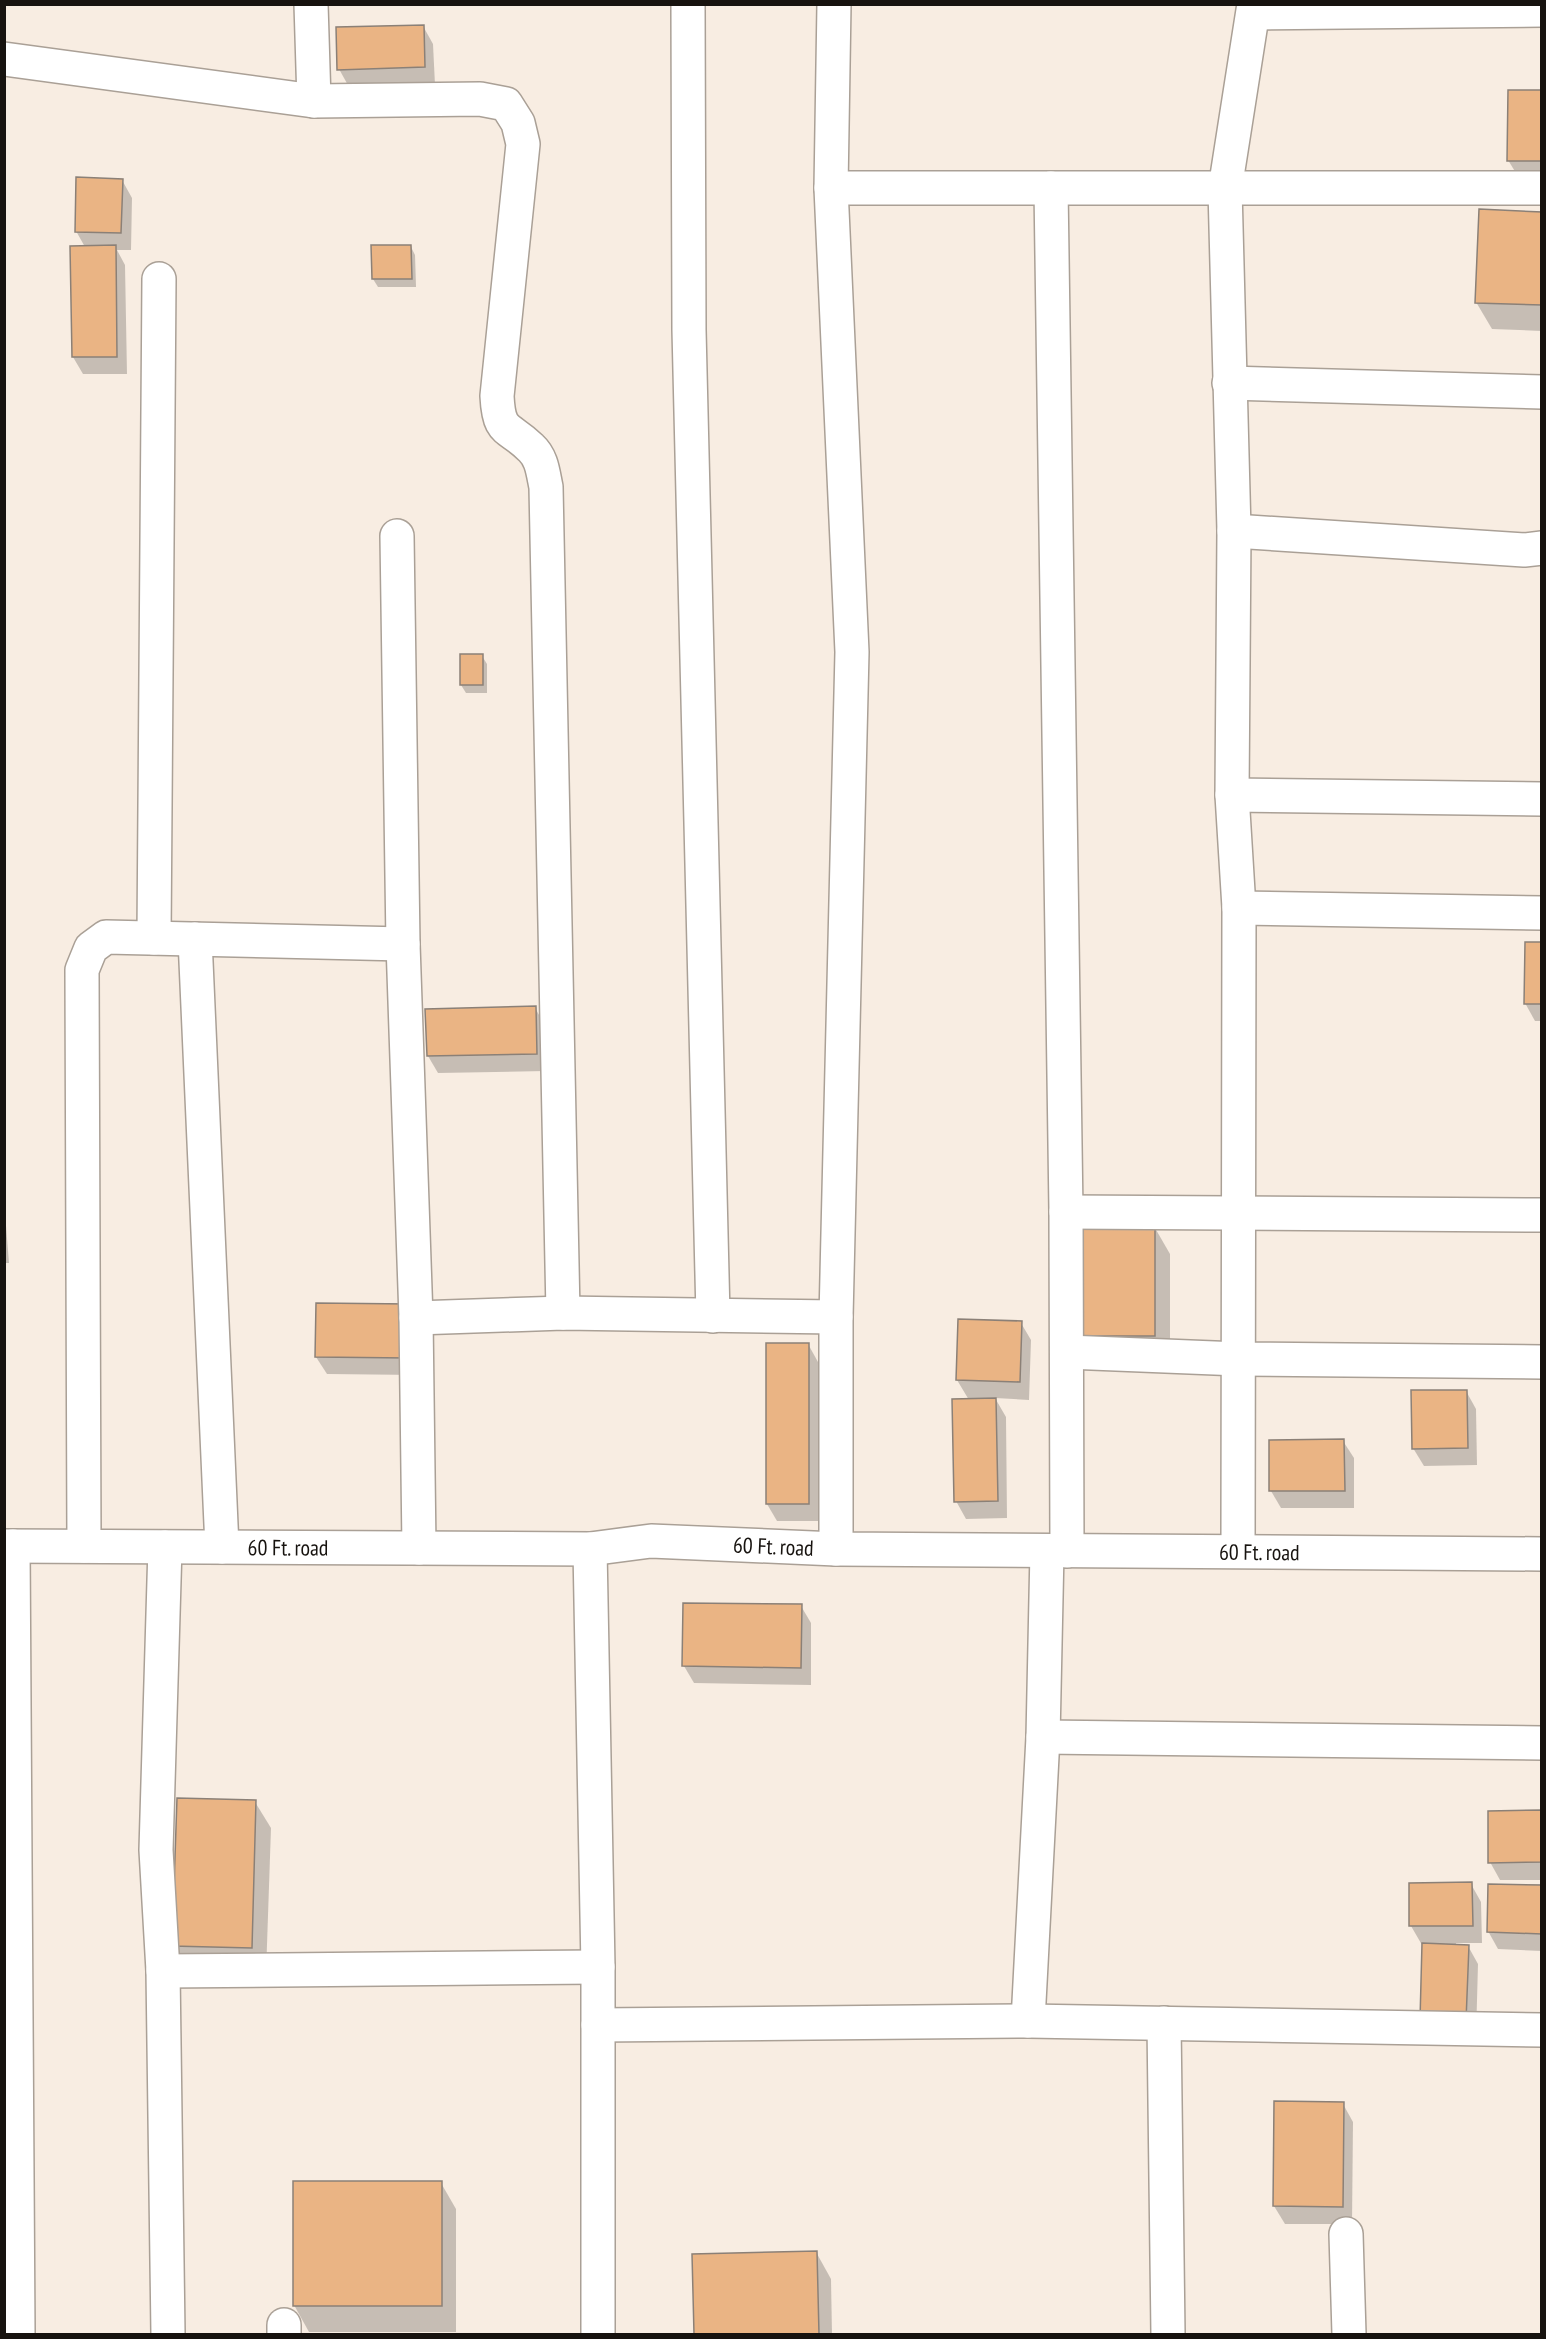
<svg xmlns="http://www.w3.org/2000/svg" width="1546" height="2339" font-family="'PT Sans Narrow',sans-serif">
  <style>
    .shadow { fill: #0003 }
    .building { fill: #eab484; stroke: #8b8077; stroke-width: 1.5 }
    .lines { fill: none; stroke-linecap: round; stroke-linejoin: round }
    .minor-casing { stroke: #aaa096; stroke-width: 36 }
    .minor { stroke: #fff; stroke-width: 33 }
    .labels { text-anchor: middle; stroke-width: 4.5; stroke-linejoin: round; paint-order: stroke }
    .street-label { font-size: 22px; fill: #17130f; stroke: #f8ede2 }
  </style>
  <rect width="100%" height="100%" fill="#f8ede2"/>
  <g class="shadow">
    <polygon points="423,26 433,44 435,85 349,87 339,69"/>
    <polygon points="1542,92 1542,178 1519,178 1508,160"/>
    <polygon points="122,180 132,198 131,250 117,250 125,265 127,374 83,374 73,357 85,247 76,231"/>
    <polygon points="1542,213 1542,331 1492,329 1476,302"/>
    <polygon points="411,247 415,255 416,287 378,287 373,279"/>
    <polygon points="482,656 487,664 487,693 466,693 461,685"/>
    <polygon points="1542,944 1542,1021 1535,1021 1525,1003"/>
    <polygon points="535,1008 545,1025 546,1071 438,1073 428,1056"/>
    <polygon points="4,1201 9,1263 4,1263"/>
    <polygon points="1155,1228 1170,1254 1170,1362 1079,1336"/>
    <polygon points="408,1305 417,1375 327,1374 316,1357"/>
    <polygon points="1021,1323 1031,1340 1029,1400 995,1398 1006,1417 1007,1518 966,1519 956,1501 969,1400 957,1380"/>
    <polygon points="808,1344 818,1362 818,1521 777,1521 767,1504"/>
    <polygon points="1466,1391 1476,1409 1477,1465 1424,1466 1413,1448"/>
    <polygon points="1343,1441 1354,1458 1354,1508 1281,1508 1271,1491"/>
    <polygon points="801,1606 811,1623 811,1685 694,1683 684,1666"/>
    <polygon points="255,1802 271,1828 266,1974 189,1972 174,1946"/>
    <polygon points="1542,1812 1542,1880 1500,1880 1490,1862"/>
    <polygon points="1471,1884 1481,1902 1482,1943 1456,1943 1456,1946 1468,1946 1478,1964 1476,2038 1411,1926"/>
    <polygon points="1542,1887 1542,1951 1498,1949 1488,1931"/>
    <polygon points="1343,2104 1353,2122 1352,2224 1285,2224 1274,2206"/>
    <polygon points="441,2183 456,2209 456,2332 309,2332 294,2305"/>
    <polygon points="816,2252 831,2279 832,2334 696,2334 694,2255"/>
  </g>
  <g class="building">
    <polygon points="424,25 425,67 337,70 336,27"/>
    <polygon points="1508,90 1542,90 1542,161 1507,161"/>
    <polygon points="76,177 123,179 121,233 75,232"/>
    <polygon points="1479,209 1542,212 1542,305 1475,303"/>
    <polygon points="116,245 117,357 72,357 70,246"/>
    <polygon points="371,245 411,245 412,279 372,279"/>
    <rect x="460" y="654" width="23" height="31"/>
    <polygon points="1525,942 1542,942 1542,1004 1524,1004"/>
    <polygon points="536,1006 537,1054 427,1056 425,1009"/>
    <rect x="1078" y="1226" width="77" height="110"/>
    <polygon points="316,1303 409,1304 408,1358 315,1357"/>
    <polygon points="958,1319 1022,1321 1020,1382 956,1380"/>
    <rect x="766" y="1343" width="43" height="161"/>
    <polygon points="1411,1390 1467,1390 1468,1448 1412,1449"/>
    <polygon points="996,1398 998,1501 954,1502 952,1399"/>
    <polygon points="1344,1439 1345,1491 1269,1491 1269,1440"/>
    <polygon points="683,1603 802,1604 801,1668 682,1666"/>
    <polygon points="177,1798 256,1800 252,1948 172,1946"/>
    <polygon points="1542,1810 1542,1862 1488,1863 1488,1811"/>
    <polygon points="1472,1882 1473,1926 1409,1926 1409,1883"/>
    <polygon points="1488,1884 1542,1885 1542,1934 1487,1932"/>
    <polygon points="1422,1943 1469,1945 1466,2021 1420,2020"/>
    <polygon points="1274,2101 1344,2102 1343,2207 1273,2206"/>
    <rect x="293" y="2181" width="149" height="125"/>
    <polygon points="817,2251 819,2334 694,2334 692,2254"/>
  </g>
  <g class="lines">
    <defs>
      <g id="minor">
        <polyline points="311,4 314,101"/>
        <polyline points="688,4 689,330 713,1316"/>
        <polyline points="834,4 831,188 852,652 836,1317 836,1549"/>
        <polyline points="1254,13 1542,10"/>
        <path d="M4,59l310,42 166,-2 26,5 12,19 5,21 -26,252c2,39 11,29 34,52 11,10 12,25 15,39l17,826"/>
        <polyline points="831,188 1542,188"/>
        <polyline points="1051,188 1066,1212 1067,1551"/>
        <polyline points="1229,383 1542,392"/>
        <polyline points="1234,531 1524,550 1542,548"/>
        <polyline points="397,536 403,944 416,1318 419,1548"/>
        <polyline points="1232,795 1542,799"/>
        <polyline points="1239,908 1542,913"/>
        <polyline points="154,938 159,279"/>
        <polyline points="195,939 222,1547"/>
        <polyline points="1066,1212 1542,1215"/>
        <polyline points="416,1318 563,1313 836,1317"/>
        <polyline points="1067,1352 1239,1359 1542,1362"/>
        <path id="s1" d="M4,1546l586,3 61,-8 185,8 706,5"/>
        <polyline points="13,1546 18,2334"/>
        <polyline points="84,1546 82,970 91,948 106,937 403,944"/>
        <polyline points="165,1547 156,1850 163,1971 168,2334"/>
        <polyline points="590,1549 598,1967 598,2334"/>
        <polyline points="1238,1551 1239,908 1232,795 1234,531 1225,189 1254,4"/>
        <polyline points="1043,1737 1542,1743"/>
        <polyline points="163,1971 598,1967"/>
        <polyline points="1028,2021 1043,1737 1047,1551"/>
        <polyline points="1164,2023 1168,2334"/>
        <polyline points="598,2025 1028,2021 1542,2030"/>
        <polyline points="1346,2234 1349,2334"/>
        <polyline points="284,2325 284,2334"/>
      </g>
    </defs>
    <use href="#minor" class="minor-casing"/>
    <use href="#minor" class="minor"/>
  </g>
  <g class="labels">
    <g class="street-label">
      <text dy="8" stroke="none"><textPath href="#s1" startOffset="284">60 Ft. road</textPath></text>
      <text dy="8" stroke="none"><textPath href="#s1" startOffset="770">60 Ft. road</textPath></text>
      <text dy="8" stroke="none"><textPath href="#s1" startOffset="1256">60 Ft. road</textPath></text>
    </g>
  </g>
  <rect width="1546" height="2339" fill="none" stroke="#17130f" stroke-width="12"/>
</svg>
